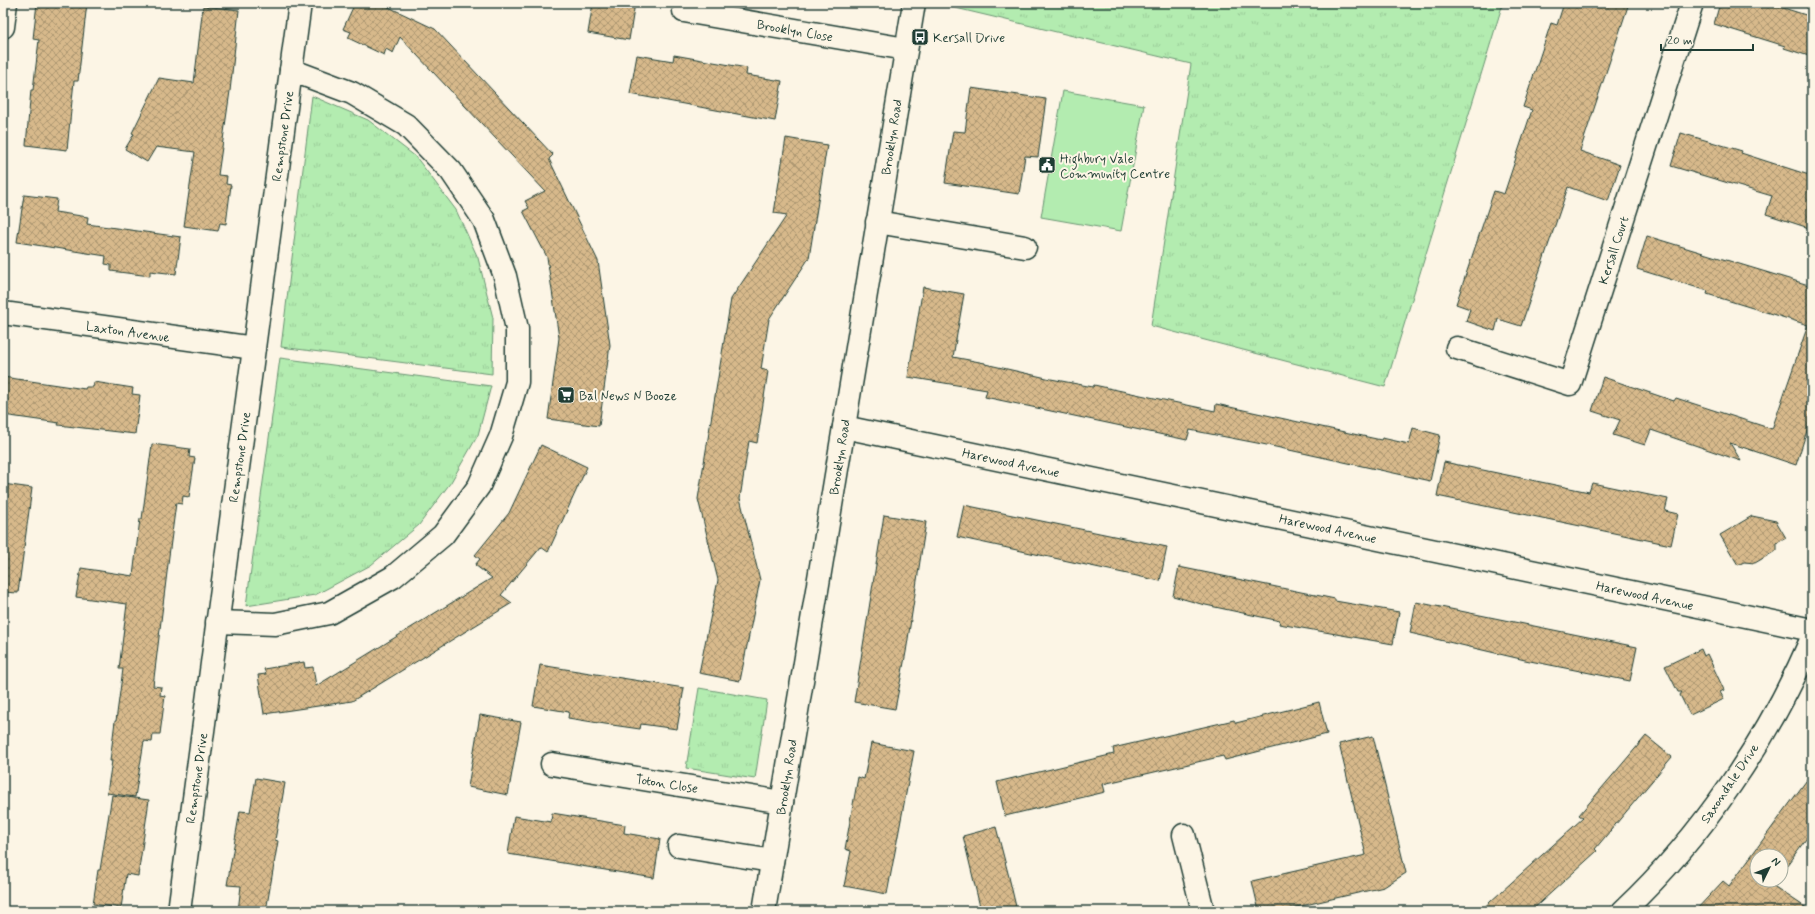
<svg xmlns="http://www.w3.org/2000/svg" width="1815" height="914" font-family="Mynerve,sans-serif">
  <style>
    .grass { fill: url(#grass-tufts); stroke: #699472 }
    .garden { fill: #b3ecb0; stroke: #699472 }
    .building { fill: url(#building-cross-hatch); stroke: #1f3d34 }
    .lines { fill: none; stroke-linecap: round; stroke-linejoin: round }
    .minor-casing { stroke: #1f3d34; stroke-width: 25 }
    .minor { stroke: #fcf5e5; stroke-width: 22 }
    .labels { text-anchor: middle; stroke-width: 4; stroke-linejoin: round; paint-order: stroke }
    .street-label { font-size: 13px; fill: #1f3d34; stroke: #fcf5e5 }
    .poi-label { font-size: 13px; fill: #1f3d34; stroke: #fcf5e5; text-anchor: start }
  </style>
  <defs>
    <pattern id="grass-tufts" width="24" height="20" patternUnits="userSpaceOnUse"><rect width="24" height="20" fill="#b3ecb0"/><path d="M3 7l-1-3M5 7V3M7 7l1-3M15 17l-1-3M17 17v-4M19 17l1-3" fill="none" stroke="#9acb98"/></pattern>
    <pattern id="building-cross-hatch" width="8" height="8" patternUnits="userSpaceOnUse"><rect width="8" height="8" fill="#d7b98b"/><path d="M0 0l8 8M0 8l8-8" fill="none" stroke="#ae9872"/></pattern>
  </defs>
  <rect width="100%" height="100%" fill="#fcf5e5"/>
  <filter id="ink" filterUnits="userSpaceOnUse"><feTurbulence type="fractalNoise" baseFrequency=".025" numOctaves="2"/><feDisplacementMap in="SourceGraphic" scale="8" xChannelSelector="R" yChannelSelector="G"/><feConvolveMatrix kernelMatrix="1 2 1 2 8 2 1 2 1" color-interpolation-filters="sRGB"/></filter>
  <g filter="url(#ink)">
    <g class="grass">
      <polygon points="944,3 1503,3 1385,387 1151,326 1191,64 943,5"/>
      <polygon points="312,96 368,120 416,157 456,210 478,258 493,318 492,374 281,347"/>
      <polygon points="280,358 491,386 478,435 451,482 419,525 371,565 315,595 246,606"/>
      <polygon points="699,688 767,700 755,779 686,768"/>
    </g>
    <polygon class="garden" points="1063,91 1144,105 1121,231 1041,217"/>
    <g class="building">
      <polygon points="37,3 87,3 78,81 74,81 67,150 26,145 31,90 33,90 39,40 33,39"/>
      <polygon points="355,3 380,3 435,29 553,155 549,159 598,261 610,345 599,426 548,419 559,338 547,257 523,211 529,208 525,201 545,191 400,37 393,53 386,49 384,55 348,38 351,32 343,29"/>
      <polygon points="593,3 635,3 629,40 588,33"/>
      <polygon points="1564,3 1629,3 1580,151 1620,165 1608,201 1568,187 1521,326 1498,319 1495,331 1466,321 1470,309 1456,304 1494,191 1504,194 1532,110 1523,107 1551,23 1557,25"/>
      <polygon points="1720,3 1768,3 1812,17 1812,57 1784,48 1785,46 1714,24"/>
      <polygon points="203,6 239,10 230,91 218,175 227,176 226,184 231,185 226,224 220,223 218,231 184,226 195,152 156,147 147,162 125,149 134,134 132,133 159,78 194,83"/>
      <polygon points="637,55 673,61 674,55 747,68 746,75 782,81 775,121 630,94"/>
      <polygon points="971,88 1046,99 1038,157 1025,156 1019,194 945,183 953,131 965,132"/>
      <polygon points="1681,133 1742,151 1741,153 1812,176 1812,229 1766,214 1772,196 1671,166"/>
      <polygon points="786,138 827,145 809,258 769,319 761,369 768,371 757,443 749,441 740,498 760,580 740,681 699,673 718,580 698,499 731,299 787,215 774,213"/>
      <polygon points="24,195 57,199 55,212 88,217 87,224 181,237 176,274 150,271 150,276 111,271 111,265 105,264 106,256 17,242"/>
      <polygon points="1647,236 1812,286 1812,415 1796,465 1730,443 1741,461 1651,430 1645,445 1613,435 1620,420 1592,411 1603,377 1674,401 1676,398 1772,429 1808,325 1707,294 1708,291 1637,269"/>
      <polygon points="923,287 964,294 953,357 985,363 985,364 1051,379 1093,387 1094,385 1215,411 1216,404 1381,440 1382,438 1409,444 1413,428 1440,435 1430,481 1262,444 1190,430 1187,440 985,397 987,390 908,377"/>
      <polygon points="3,377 85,389 86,387 93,387 94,382 133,388 132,394 140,395 135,434 58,425 59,423 3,415"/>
      <polygon points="152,444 190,449 189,457 195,458 189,497 183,496 182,504 176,503 169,556 153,686 161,687 160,695 165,696 160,734 153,734 152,742 144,741 135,797 107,793 112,761 110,761 115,721 116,721 123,669 119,669 127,604 76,597 81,568 133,576 140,519 142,519"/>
      <polygon points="541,445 587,467 548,552 541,547 501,595 512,603 352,701 264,714 258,675 266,674 264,669 304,662 305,668 313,667 316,686 492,578 475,565 480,559 475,555 509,513"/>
      <polygon points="1444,462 1589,492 1592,483 1668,499 1665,511 1678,514 1671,545 1437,496"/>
      <polygon points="3,484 32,488 18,593 3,592"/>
      <polygon points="964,505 1167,547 1160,581 957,537"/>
      <polygon points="884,515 926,522 906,652 895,709 854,702"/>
      <polygon points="1752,516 1776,521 1786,538 1777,543 1777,550 1755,563 1744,562 1738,565 1720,535"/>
      <polygon points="1179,567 1335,599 1335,601 1399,612 1393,644 1279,624 1280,621 1201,604 1173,596"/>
      <polygon points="1416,602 1637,647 1630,681 1525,660 1410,633"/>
      <polygon points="1701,649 1704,656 1707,654 1724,690 1720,692 1724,699 1690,715 1680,695 1682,692 1678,692 1665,666"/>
      <polygon points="540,665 684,688 677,729 641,724 640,729 605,724 568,718 569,712 533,706"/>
      <polygon points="1319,702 1327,734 1225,760 1223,756 1103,784 1105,792 1005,816 997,782 1114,754 1113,748 1234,720 1236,723"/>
      <polygon points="480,715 521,722 508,795 468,787"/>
      <polygon points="1373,736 1406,873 1384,887 1279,911 1259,911 1252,881 1366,855 1339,744"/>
      <polygon points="1646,736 1672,757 1595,849 1597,851 1531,911 1480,911 1583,818 1579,815"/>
      <polygon points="871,743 914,751 887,894 844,886 851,851 845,849 858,777 864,779"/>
      <polygon points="1812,773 1812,831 1781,873 1781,856 1757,856 1757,880 1776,880 1772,885 1811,911 1695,911 1723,881 1729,886"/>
      <polygon points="256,778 285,783 275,840 278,841 266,911 238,911 241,886 227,885 240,811 250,812"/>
      <polygon points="112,795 149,800 138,876 126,874 121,908 93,904 98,870 100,870"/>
      <polygon points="552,813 625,825 624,833 660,839 654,878 508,854 514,816 551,822"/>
      <polygon points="996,827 1009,877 1017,911 981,911 963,836"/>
    </g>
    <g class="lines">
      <defs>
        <g id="minor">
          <polyline points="684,11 906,49"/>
          <polyline points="3,27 6,3"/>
          <polyline points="877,222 1025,247"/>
          <polyline points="3,313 254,348"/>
          <polyline points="1457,348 1570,384 1692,3"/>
          <polyline points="844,427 1812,630"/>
          <polyline points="217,622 275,624 329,613 393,577 443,535 479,486 501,436 517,382 517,329 505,276 484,220 451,171 406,125 352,93 291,70"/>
          <polyline points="552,764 782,802"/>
          <polyline points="1184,835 1203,911"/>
          <polyline points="679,846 772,861"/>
          <polyline points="179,911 300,3"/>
          <polyline points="764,911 914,3"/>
          <path d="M1623,911c79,-74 146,-173 189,-273"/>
        </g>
      </defs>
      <use href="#minor" class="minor-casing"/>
      <use href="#minor" class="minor"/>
    </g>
  </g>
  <defs>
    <symbol id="bus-square" viewBox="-11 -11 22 22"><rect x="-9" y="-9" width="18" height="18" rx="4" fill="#1f3d34" stroke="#fcf5e5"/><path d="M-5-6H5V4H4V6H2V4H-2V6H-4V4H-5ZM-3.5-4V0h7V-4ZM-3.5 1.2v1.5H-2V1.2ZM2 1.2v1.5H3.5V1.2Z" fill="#fff"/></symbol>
    <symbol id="civic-square" viewBox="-11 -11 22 22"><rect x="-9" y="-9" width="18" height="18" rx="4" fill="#1f3d34" stroke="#fcf5e5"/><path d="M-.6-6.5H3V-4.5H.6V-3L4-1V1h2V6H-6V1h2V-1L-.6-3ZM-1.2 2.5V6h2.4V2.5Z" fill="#fff"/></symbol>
    <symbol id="supermarket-square" viewBox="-11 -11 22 22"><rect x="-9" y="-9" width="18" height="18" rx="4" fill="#1f3d34" stroke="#fcf5e5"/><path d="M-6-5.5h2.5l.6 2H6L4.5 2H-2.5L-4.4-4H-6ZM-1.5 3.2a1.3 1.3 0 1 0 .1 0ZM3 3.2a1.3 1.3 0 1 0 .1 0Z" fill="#fff"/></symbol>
  </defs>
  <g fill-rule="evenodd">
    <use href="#bus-square" x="910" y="27" width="20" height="20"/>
    <use href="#civic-square" x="1037" y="155" width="20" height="20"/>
    <use href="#supermarket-square" x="556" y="385" width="20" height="20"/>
  </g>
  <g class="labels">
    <g class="street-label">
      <text transform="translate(795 30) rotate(10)" y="5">Brooklyn Close</text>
      <text transform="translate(282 136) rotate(-82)" y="5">Rempstone Drive</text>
      <text transform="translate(891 137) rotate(-81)" y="5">Brooklyn Road</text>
      <text transform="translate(1613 250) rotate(-72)" y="5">Kersall Court</text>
      <text transform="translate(128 331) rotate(8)" y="5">Laxton Avenue</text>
      <text transform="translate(239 457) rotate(-82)" y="5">Rempstone Drive</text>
      <text transform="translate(839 457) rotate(-81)" y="5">Brooklyn Road</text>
      <text transform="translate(1011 462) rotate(12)" y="5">Harewood Avenue</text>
      <text transform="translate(1328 528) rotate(12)" y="5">Harewood Avenue</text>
      <text transform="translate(1645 595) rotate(12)" y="5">Harewood Avenue</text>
      <text transform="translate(786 777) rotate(-81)" y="5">Brooklyn Road</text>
      <text transform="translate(196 778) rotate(-82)" y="5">Rempstone Drive</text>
      <text transform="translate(667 783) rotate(9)" y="5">Toton Close</text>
      <text transform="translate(1729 783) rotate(-56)" y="5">Saxondale Drive</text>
    </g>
    <g class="poi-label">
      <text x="933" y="42">Kersall Drive</text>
      <text x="1060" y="163">Highbury Vale<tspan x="1060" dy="15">Community Centre</tspan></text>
      <text x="579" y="400">Bal News N Booze</text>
    </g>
  </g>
  <rect width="1815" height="914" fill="none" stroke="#fcf5e5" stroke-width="16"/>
  <rect x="8" y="8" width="1799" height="898" fill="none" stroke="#1f3d34" stroke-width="1.5" filter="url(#ink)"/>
  <g transform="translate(1769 868) rotate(47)"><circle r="19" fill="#fcf5e5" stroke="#a4ab9e"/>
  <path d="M0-3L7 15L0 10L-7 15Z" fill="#1f3d34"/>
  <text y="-6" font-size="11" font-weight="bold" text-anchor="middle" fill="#1f3d34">N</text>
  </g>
  <path d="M1661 44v6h92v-6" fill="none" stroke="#1f3d34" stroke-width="2"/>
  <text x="1667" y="44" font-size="12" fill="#1f3d34" stroke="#fcf5e5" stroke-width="3" paint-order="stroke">20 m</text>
</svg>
